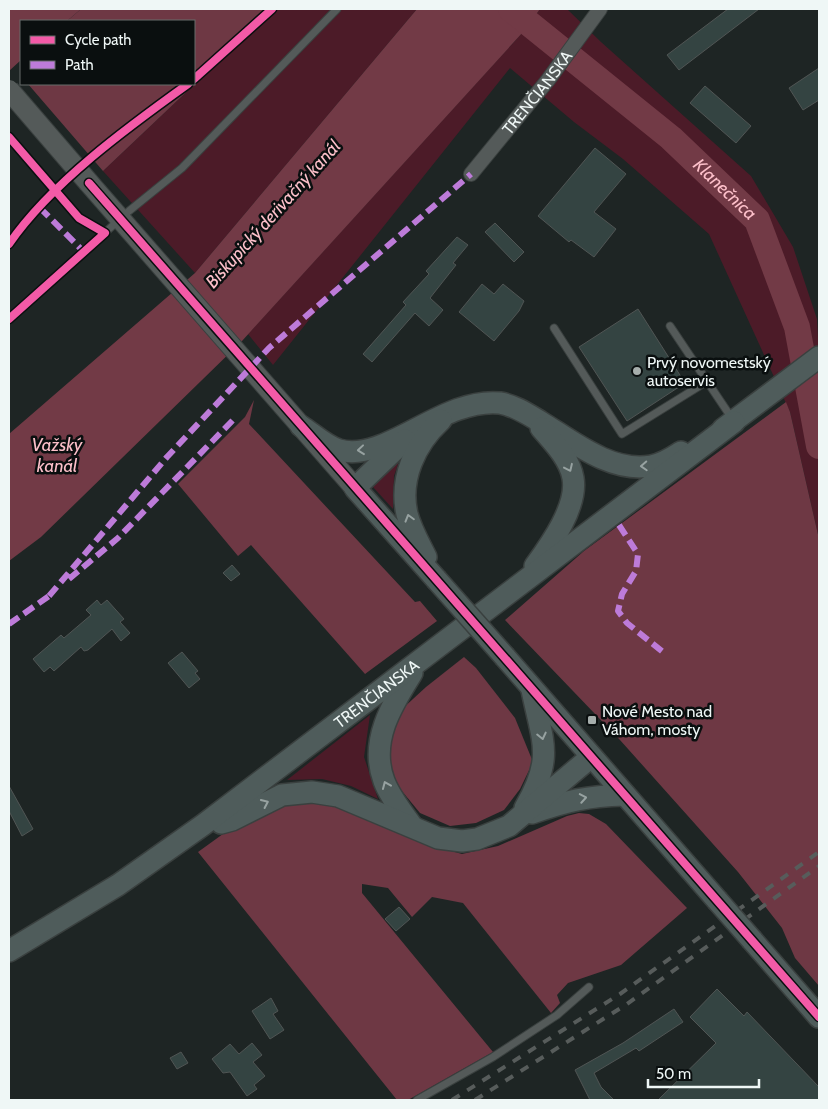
<svg xmlns="http://www.w3.org/2000/svg" width="828" height="1109" font-family="Cabin,sans-serif">
  <style>
    .green { fill: #4c1b28 }
    .forest { fill: #6e3844 }
    .water { fill: #723a46 }
    .lines { fill: none; stroke-linecap: round; stroke-linejoin: round }
    .river { stroke: #723a46; stroke-width: 26 }
    .building { fill: #344442; stroke: #505554 }
    .service-casing { stroke: #3a403f; stroke-width: 9 }
    .minor-casing { stroke: #3a403f; stroke-width: 16 }
    .secondary-casing { stroke: #3a403f; stroke-width: 22 }
    .primary-casing { stroke: #3a403f; stroke-width: 24 }
    .service { stroke: #545a59; stroke-width: 7 }
    .minor { stroke: #545a59; stroke-width: 14 }
    .secondary { stroke: #545a59; stroke-width: 20 }
    .primary { stroke: #4f5c5b; stroke-width: 21 }
    .rail { stroke: #575c5b; stroke-width: 4; stroke-dasharray: 9 9; stroke-linecap: butt }
    .secondary-bridge-casing { stroke: #3a403f; stroke-width: 22; stroke-linecap: butt }
    .primary-bridge-casing { stroke: #3a403f; stroke-width: 24; stroke-linecap: butt }
    .secondary-bridge { stroke: #545a59; stroke-width: 20 }
    .primary-bridge { stroke: #4f5c5b; stroke-width: 21 }
    .quiet { stroke: #bd7bd9; stroke-width: 6; stroke-dasharray: 12 6; stroke-linecap: butt }
    .cycleway-casing { stroke: #0a0f0f; stroke-width: 11 }
    .cycleway { stroke: #f35aa7; stroke-width: 8 }
    .oneway { stroke: #97a2a1 }
    .poi-dot { fill: #a6aeac; stroke: #0a0f0f; stroke-width: 2 }
    .labels { text-anchor: middle; stroke-width: 5; stroke-linejoin: round; paint-order: stroke }
    .street-label { font-size: 16px; fill: #eff7f6; stroke: #0a0f0f }
    .poi-label { font-size: 16px; fill: #eff7f6; stroke: #0a0f0f; text-anchor: start }
    .water-label { font-size: 18px; font-style: italic; fill: #fdc0ca; stroke: #0a0f0f }
  </style>
  <rect width="100%" height="100%" fill="#1e2524"/>
  <g class="green">
    <polygon points="274,9 417,9 195,273 103,171"/>
    <polygon points="540,9 567,9 601,42 751,176 793,247 817,319 819,357 819,539 790,412 709,234 623,159 574,122 510,68 273,365 248,334 524,31"/>
    <polygon points="399,461 394,476 393,509 373,487"/>
    <polygon points="370,715 364,757 378,799 351,786 322,779 287,780"/>
  </g>
  <g class="forest">
    <polygon points="81,9 274,9 103,171 28,84 194,84 194,21 67,21"/>
    <polygon points="254,400 249,424 415,602 420,601 437,621 365,674 251,545 238,556 178,484 245,417"/>
    <polygon points="786,402 790,412 819,539 819,986 795,958 782,928 738,872 620,740 505,620 584,551"/>
    <polygon points="464,657 476,668 515,718 533,762 520,789 504,810 476,823 450,826 420,813 392,779 389,744 401,710 426,687"/>
    <polygon points="320,796 429,845 462,854 498,846 567,816 579,813 589,814 606,824 687,908 621,965 568,983 557,995 560,1003 551,1013 463,903 432,897 412,917 388,888 362,884 362,893 493,1052 408,1100 397,1100 198,852 252,813"/>
  </g>
  <g class="water">
    <polygon points="9,9 81,9 67,21 21,21 21,60 9,71"/>
    <polygon points="417,9 540,9 524,31 242,341 41,537 9,561 9,434 195,273"/>
  </g>
  <g class="lines">
    <path class="river" id="s1" d="M511,9l160,129 86,82 40,107 22,119"/>
  </g>
  <g class="building">
    <polygon points="728,9 759,9 679,70 667,55"/>
    <polygon points="819,68 819,100 803,110 789,88"/>
    <polygon points="705,86 751,126 736,143 690,103"/>
    <polygon points="595,148 626,174 594,212 616,229 594,257 571,240 569,242 538,216"/>
    <polygon points="495,223 524,252 514,262 485,232"/>
    <polygon points="457,237 468,245 453,263 456,265 430,298 443,310 429,326 415,313 372,362 363,354 406,305 403,302 429,274 426,271"/>
    <polygon points="482,284 494,294 503,284 524,301 519,311 494,341 459,312"/>
    <polygon points="638,309 685,383 627,421 579,347"/>
    <polygon points="232,565 240,574 231,581 223,573"/>
    <polygon points="97,600 101,605 107,600 124,619 120,622 130,633 121,641 112,629 88,650 84,651 81,647 54,671 50,667 44,672 33,659 61,635 64,638 91,615 86,610"/>
    <polygon points="182,652 198,671 195,673 200,679 189,688 168,663"/>
    <polygon points="9,786 33,829 22,836 9,811"/>
    <polygon points="399,907 410,919 396,931 385,919"/>
    <polygon points="717,989 744,1016 747,1012 819,1087 819,1100 658,1100 716,1043 690,1017"/>
    <polygon points="271,998 278,1011 273,1014 284,1030 270,1039 252,1011"/>
    <polygon points="674,1009 683,1022 639,1051 636,1048 594,1073 601,1087 614,1100 590,1100 575,1070 623,1043"/>
    <polygon points="252,1043 262,1055 253,1062 265,1076 254,1085 257,1089 247,1096 230,1072 223,1073 212,1059 230,1044 239,1054"/>
    <polygon points="181,1052 188,1063 177,1069 170,1058"/>
  </g>
  <g class="lines">
    <defs>
      <g id="service">
        <polyline points="194,79 272,9"/>
        <path d="M9,244c42,-61 119,-117 179,-160"/>
        <polyline points="9,319 129,211 182,168 337,9"/>
        <polyline points="670,326 733,420"/>
        <polyline points="554,328 622,434 706,382"/>
        <polyline points="417,1100 493,1057 557,1015 589,987"/>
      </g>
      <g id="minor">
        <path id="s2" d="M471,174l77,-94 52,-71"/>
      </g>
      <polyline id="secondary" points="89,183 355,488"/>
      <g id="primary">
        <path d="M301,426c11,7 25,20 38,24 48,13 103,-53 161,-47 14,2 29,12 41,19 31,19 70,51 110,44 11,-2 21,-8 30,-14"/>
        <polyline points="723,429 819,357"/>
        <polyline points="405,440 355,488 436,579"/>
        <path d="M426,557c-7,-14 -15,-28 -19,-43 -8,-35 8,-70 34,-94"/>
        <path d="M535,566c16,-22 43,-60 38,-88 -3,-19 -20,-36 -32,-50"/>
        <polyline points="505,657 717,900"/>
        <path d="M412,673c-20,32 -43,68 -28,108 6,16 18,31 28,45"/>
        <path d="M525,808c29,-51 18,-64 7,-118"/>
        <path d="M532,813c34,-12 56,-17 92,-18"/>
        <polyline points="221,823 232,820 282,795 312,792 338,796 438,838 462,841 477,839 509,826 591,757"/>
        <polyline points="752,940 819,1017"/>
        <path id="s3" d="M9,951l109,-66 85,-60 531,-403"/>
      </g>
    </defs>
    <use href="#service" class="service-casing"/>
    <use href="#minor" class="minor-casing"/>
    <use href="#secondary" class="secondary-casing"/>
    <use href="#primary" class="primary-casing"/>
    <use href="#service" class="service"/>
    <use href="#minor" class="minor"/>
    <use href="#secondary" class="secondary"/>
    <use href="#primary" class="primary"/>
    <g class="rail">
      <polyline points="452,1100 620,994 819,852"/>
      <polyline points="475,1100 627,1004 819,866"/>
    </g>
    <defs>
      <polyline id="secondary-bridge" points="9,90 89,183"/>
      <g id="primary-bridge">
        <polyline points="436,579 505,657"/>
        <polyline points="717,900 752,940"/>
      </g>
    </defs>
    <use href="#secondary-bridge" class="secondary-bridge-casing"/>
    <use href="#primary-bridge" class="primary-bridge-casing"/>
    <use href="#secondary-bridge" class="secondary-bridge"/>
    <use href="#primary-bridge" class="primary-bridge"/>
    <g class="quiet">
      <polyline points="40,208 84,252"/>
      <polyline points="619,525 638,554 636,571 622,594 618,611 627,623 663,652"/>
      <polyline points="69,579 118,538 235,418"/>
      <polyline points="49,596 167,457 269,348 471,174"/>
      <polyline points="9,624 52,594"/>
    </g>
    <defs>
      <g id="cycleway">
        <polyline points="194,79 272,9"/>
        <polyline points="9,137 79,218 105,233 9,319"/>
        <polyline points="89,183 819,1017"/>
        <path d="M9,244c42,-61 119,-117 179,-160"/>
      </g>
    </defs>
    <use href="#cycleway" class="cycleway-casing"/>
    <use href="#cycleway" class="cycleway"/>
  </g>
  <defs><path id="oneway-chevron" d="M-2-3.5L2.5 0L-2 3.5" fill="none" stroke-width="1.6" stroke-linecap="round" stroke-linejoin="round" transform="scale(1.25)"/></defs>
  <g class="oneway">
    <use href="#oneway-chevron" transform="translate(361 450) rotate(174)"/>
    <use href="#oneway-chevron" transform="translate(644 466) rotate(177)"/>
    <use href="#oneway-chevron" transform="translate(569 468) rotate(65)"/>
    <use href="#oneway-chevron" transform="translate(409 518) rotate(-106)"/>
    <use href="#oneway-chevron" transform="translate(542 736) rotate(77)"/>
    <use href="#oneway-chevron" transform="translate(386 785) rotate(-113)"/>
    <use href="#oneway-chevron" transform="translate(583 798) rotate(-10)"/>
    <use href="#oneway-chevron" transform="translate(265 803) rotate(-25)"/>
  </g>
  <g class="poi-dot">
    <circle cx="637" cy="371" r="5"/>
    <rect x="587" y="715" width="10" height="10" rx="2.5"/>
  </g>
  <g class="labels">
    <g class="street-label">
      <text dy="6" stroke="none"><textPath href="#s2" startOffset="105">TRENČIANSKA</textPath></text>
      <text dy="6" stroke="none"><textPath href="#s3" startOffset="449">TRENČIANSKA</textPath></text>
    </g>
    <g class="poi-label">
      <text x="647" y="368">Prvý novomestský<tspan x="647" dy="18">autoservis</tspan></text>
      <text x="602" y="717">Nové Mesto nad<tspan x="602" dy="18">Váhom, mosty</tspan></text>
    </g>
    <g class="water-label">
      <text dy="6" stroke="none"><textPath href="#s1" startOffset="280">Klanečnica</textPath></text>
      <text transform="translate(273 214) rotate(-48)" y="6">Biskupický derivačný kanál</text>
      <text x="57" y="451">Važský<tspan x="57" dy="21">kanál</tspan></text>
    </g>
  </g>
  <rect width="828" height="1109" fill="none" stroke="#eff7f6" stroke-width="20"/>
  <rect x="20" y="20" width="175" height="65" fill="#0a0f0f" stroke="#666c6b"/>
  <rect x="30" y="36" width="25" height="8" fill="#f35aa7" stroke="#666c6b"/>
  <text x="65" y="45" font-size="15" fill="#eff7f6">Cycle path</text>
  <rect x="30" y="61" width="25" height="8" fill="#bd7bd9" stroke="#666c6b"/>
  <text x="65" y="70" font-size="15" fill="#eff7f6">Path</text>
  <path d="M648 1079v8h111v-8" fill="none" stroke="#eff7f6" stroke-width="2.5"/>
  <text x="656" y="1079" font-size="15" fill="#eff7f6" stroke="#0a0f0f" stroke-width="4" paint-order="stroke">50 m</text>
</svg>
